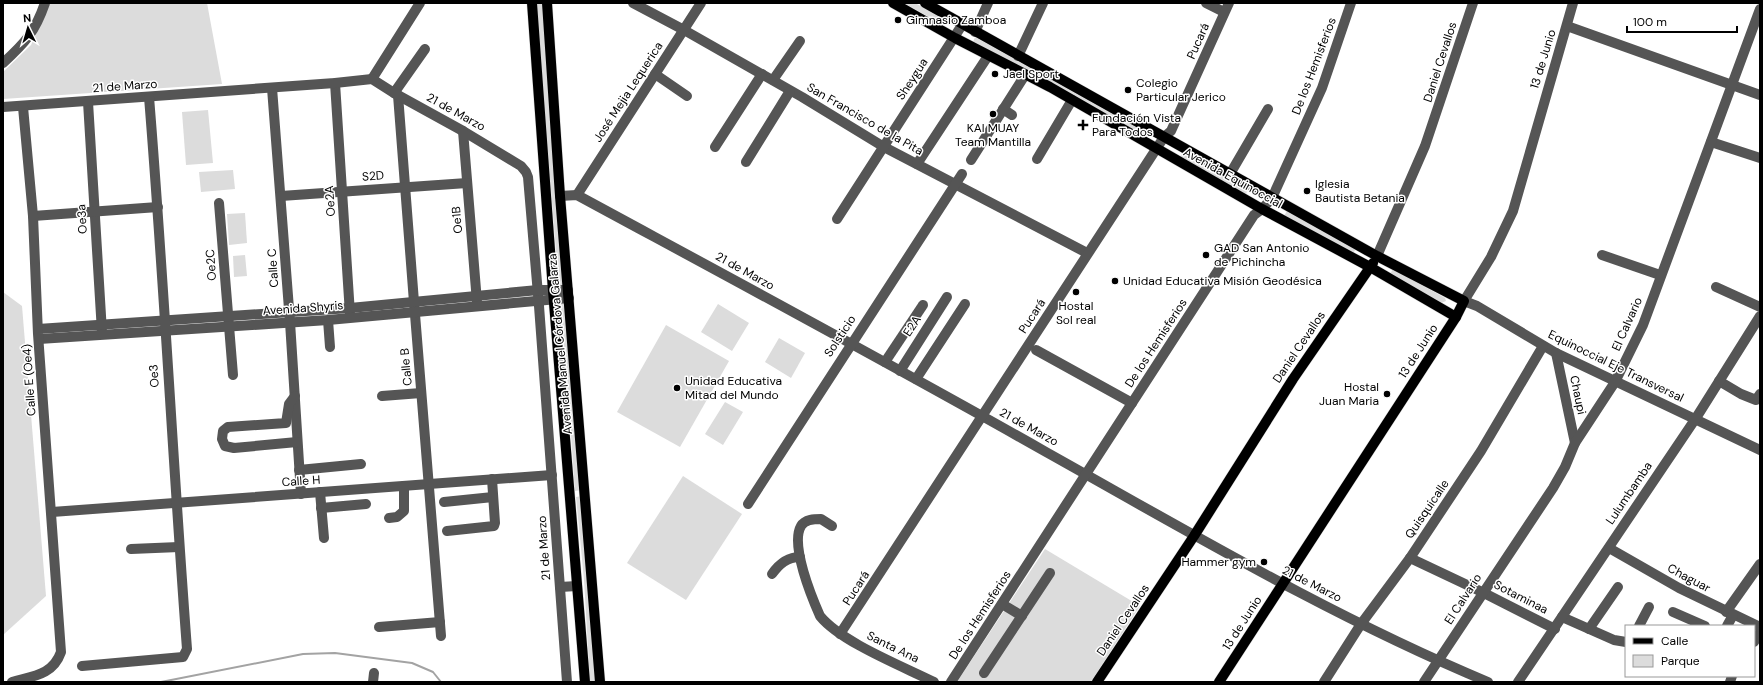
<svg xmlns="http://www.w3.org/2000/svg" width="1763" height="685" font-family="'DM Sans',sans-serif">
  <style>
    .green { fill: #dcdcdc }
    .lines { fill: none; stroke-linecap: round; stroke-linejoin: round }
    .stream { stroke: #a3a3a3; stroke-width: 2 }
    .major-casing { stroke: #dbdbdb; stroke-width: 11 }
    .minor { stroke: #555; stroke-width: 10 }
    .major { stroke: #000; stroke-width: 10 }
    .poi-dot { fill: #000; stroke: #fff; stroke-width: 1.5 }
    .labels { text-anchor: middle; stroke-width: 3; stroke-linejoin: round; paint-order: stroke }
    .poi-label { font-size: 12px; fill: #000; stroke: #fff; text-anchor: start }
    .street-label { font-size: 12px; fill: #000; stroke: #fff }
  </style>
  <rect width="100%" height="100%" fill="#fff"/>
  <g class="green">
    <polygon points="50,3 207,3 222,84 3,99 3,72 31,45"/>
    <polygon points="536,3 542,3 564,287 559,288"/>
    <polygon points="904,3 915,3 941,17 938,22"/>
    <polygon points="975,37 1145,132 1143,137 973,42"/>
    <polygon points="208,110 213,163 186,165 182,112"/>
    <polygon points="1183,152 1248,189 1246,194 1180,157"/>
    <polygon points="233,170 235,189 201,192 199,172"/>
    <polygon points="1287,211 1356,249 1353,253 1284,216"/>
    <polygon points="245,213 247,243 229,245 227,214"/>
    <polygon points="245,255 247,276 234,277 233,256"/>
    <polygon points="1393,269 1445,298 1446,301 1441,303 1390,274"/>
    <polygon points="3,292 22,306 46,596 3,635"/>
    <polygon points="560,300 563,302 566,318 582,490 575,491 568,393"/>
    <polygon points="718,304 749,323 732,351 701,332"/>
    <polygon points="666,325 729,361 680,447 617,412"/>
    <polygon points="779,338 805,353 791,378 765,362"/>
    <polygon points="725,402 743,412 723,445 705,434"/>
    <polygon points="683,476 742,514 686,600 627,563"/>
    <polygon points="582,496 596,682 590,682 584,580 576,497"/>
    <polygon points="1045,549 1140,606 1091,682 957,682"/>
  </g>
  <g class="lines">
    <polyline class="stream" points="161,682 303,654 335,653 412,663 433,672 441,682"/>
    <defs>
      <g id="major">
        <polyline points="532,3 553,291 585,682"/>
        <polyline points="547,3 560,196 600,682"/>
        <polyline points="893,3 955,38 1050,87 1262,209 1370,267 1456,317"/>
        <polyline points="925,3 1377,256 1464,301 1456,317 1219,682"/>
        <polyline points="1097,682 1194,536 1293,379 1373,263"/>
      </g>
    </defs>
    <use href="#major" class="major-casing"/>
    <g class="minor">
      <polyline points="633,3 684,30 802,97 884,147 1087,253"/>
      <polyline points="1206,3 1224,12"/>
      <polyline points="1573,3 1513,211 1491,257 1464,301 1477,306 1556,353 1760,450"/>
      <polyline points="1567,26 1760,95"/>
      <polyline points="975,32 988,3"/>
      <polyline points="1018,56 1043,3"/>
      <path d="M3,63c22,-20 32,-31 42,-60"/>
      <polyline points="655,74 687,96"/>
      <polyline points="372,79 420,3"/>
      <polyline points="773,80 800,41"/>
      <polyline points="335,83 350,314"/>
      <polyline points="272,88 290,322 301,494"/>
      <polyline points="394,93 425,49"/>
      <polyline points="398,95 414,302 441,636"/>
      <polyline points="88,102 102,332"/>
      <polyline points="3,107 335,83 372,79 394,93 463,131 521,166 526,172 528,177 539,306 567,682"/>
      <polyline points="1003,109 1012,115"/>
      <polyline points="463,131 477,302"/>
      <polyline points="1711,142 1760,158"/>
      <polyline points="715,147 762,74"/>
      <polyline points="1037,159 1072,100"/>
      <polyline points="971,160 1025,75"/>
      <polyline points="746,162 790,91"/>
      <polyline points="917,164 988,56"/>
      <polyline points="1230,174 1268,109"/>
      <polyline points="577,195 701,3"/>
      <polyline points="281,196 467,183"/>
      <path d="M560,196l17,-1c157,85 314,169 469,257 145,81 288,166 442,230"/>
      <polyline points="219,203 233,375"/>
      <polyline points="33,216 158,207"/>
      <polyline points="837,219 962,25"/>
      <polyline points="1602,255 1660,275"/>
      <polyline points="1377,256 1425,146 1473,3"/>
      <polyline points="1716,287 1760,307"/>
      <polyline points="328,320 330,347"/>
      <polyline points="38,329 350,308 538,290 568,290"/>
      <polyline points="39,339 328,320 569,298"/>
      <polyline points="1036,350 1132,403"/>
      <polyline points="1556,353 1575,443"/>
      <polyline points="885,362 923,305"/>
      <polyline points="900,371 947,297"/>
      <polyline points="916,379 965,304"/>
      <polyline points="1719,381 1741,394 1756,400 1760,394"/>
      <polyline points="295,396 289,404 286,423 228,427 223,431 222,439 225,446 234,448 297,442"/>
      <polyline points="382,396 421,393"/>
      <polyline points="299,470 361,464"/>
      <polyline points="320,492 324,538"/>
      <polyline points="444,502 493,497"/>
      <polyline points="748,504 962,174"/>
      <polyline points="321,508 366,504"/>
      <polyline points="52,512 552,475"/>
      <polyline points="389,518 397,517 404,511 404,486"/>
      <path d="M832,526l-11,-7c-6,0 -16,0 -20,7 -11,19 11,72 19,90 21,26 82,50 114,66"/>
      <polyline points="447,531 494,526 495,523 492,479"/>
      <polyline points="1609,548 1679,588 1760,627"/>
      <polyline points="131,549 179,547"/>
      <polyline points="1410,558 1482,592 1555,629"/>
      <path d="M772,574c7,-10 15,-17 28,-17"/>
      <polyline points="560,587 577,586"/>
      <polyline points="1002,604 1022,616"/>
      <polyline points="1673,612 1705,626"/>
      <polyline points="1726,612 1760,564"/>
      <polyline points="1562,617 1614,640 1626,642"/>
      <polyline points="1639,626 1649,607"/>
      <polyline points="1727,626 1733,615"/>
      <polyline points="379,627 440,622"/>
      <polyline points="1589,629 1618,587"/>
      <polyline points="840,634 1164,137 1171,131 1229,3"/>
      <polyline points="1754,642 1760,632"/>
      <path d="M82,666l101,-9 4,-8c-14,-184 -23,-368 -38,-552"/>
      <polyline points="984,673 1050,573"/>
      <path d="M12,682c21,-6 41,-7 49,-30l-23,-318 -5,-118 -10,-109"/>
      <polyline points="373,682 374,673"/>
      <polyline points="951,682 1254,215 1262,209 1272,198 1322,88 1351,3"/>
      <polyline points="1324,682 1361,624 1410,558 1481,451 1543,346"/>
      <polyline points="1424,682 1553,488 1565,467 1575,443 1615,382 1643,325 1760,9"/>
      <polyline points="1518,682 1696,418 1760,316"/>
      <polyline points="1730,682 1732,676"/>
    </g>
    <use href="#major" class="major"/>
  </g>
  <g class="poi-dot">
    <circle cx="898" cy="20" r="4"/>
    <circle cx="995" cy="74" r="4"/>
    <circle cx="1128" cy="90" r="4"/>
    <circle cx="993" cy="114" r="4"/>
    <path d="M1081 119h4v4h4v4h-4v4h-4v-4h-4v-4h4z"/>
    <circle cx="1307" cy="191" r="4"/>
    <circle cx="1206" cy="255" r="4"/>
    <circle cx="1115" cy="281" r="4"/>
    <circle cx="1076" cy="292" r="4"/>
    <circle cx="677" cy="388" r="4"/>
    <circle cx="1387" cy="394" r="4"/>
    <circle cx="1264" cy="562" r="4"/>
  </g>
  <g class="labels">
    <g class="poi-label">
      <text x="906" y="24">Gimnasio Zamboa</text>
      <text x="1003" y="78">Jael Sport</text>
      <text x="1136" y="87">Colegio<tspan x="1136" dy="14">Particular Jerico</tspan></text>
      <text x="1092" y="122">Fundación Vista<tspan x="1092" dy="14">Para Todos</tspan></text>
      <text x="993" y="132" text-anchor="middle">KAI MUAY<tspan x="993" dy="14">Team Mantilla</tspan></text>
      <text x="1315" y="188">Iglesia<tspan x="1315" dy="14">Bautista Betania</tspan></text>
      <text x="1214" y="252">GAD San Antonio<tspan x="1214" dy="14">de Pichincha</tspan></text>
      <text x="1123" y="285">Unidad Educativa Misión Geodésica</text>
      <text x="1076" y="310" text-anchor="middle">Hostal<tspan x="1076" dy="14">Sol real</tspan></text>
      <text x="685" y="385">Unidad Educativa<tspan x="685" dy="14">Mitad del Mundo</tspan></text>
      <text x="1379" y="391" text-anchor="end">Hostal<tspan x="1379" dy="14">Juan Maria</tspan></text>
      <text x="1256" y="566" text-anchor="end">Hammer gym</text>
    </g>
    <g class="street-label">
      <text transform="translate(1198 41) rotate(-66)" y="4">Pucará</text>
      <text transform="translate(1543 59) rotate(-73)" y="4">13 de Junio</text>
      <text transform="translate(1440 62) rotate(-72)" y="4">Daniel Cevallos</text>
      <text transform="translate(1314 66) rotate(-69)" y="4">De los Hemisferios</text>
      <text transform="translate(912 79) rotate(-57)" y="4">Sheygua</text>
      <text transform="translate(125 86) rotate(-4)" y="4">21 de Marzo</text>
      <text transform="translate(628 92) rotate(-57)" y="4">José Mejia Lequerica</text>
      <text transform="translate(456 112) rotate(29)" y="4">21 de Marzo</text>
      <text transform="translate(865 119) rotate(30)" y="4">San Francisco de la Pita</text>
      <text transform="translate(373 176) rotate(-4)" y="4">S2D</text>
      <text transform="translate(1233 178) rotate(29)" y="4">Avenida Equinoccial</text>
      <text transform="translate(330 201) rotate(-94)" y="4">Oe2A</text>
      <text transform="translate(82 219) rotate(-93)" y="4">Oe3a</text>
      <text transform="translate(457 220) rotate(-95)" y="4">Oe1B</text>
      <text transform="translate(211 265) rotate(-94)" y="4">Oe2C</text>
      <text transform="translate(273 268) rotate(-94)" y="4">Calle C</text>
      <text transform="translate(745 271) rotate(29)" y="4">21 de Marzo</text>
      <text transform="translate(303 308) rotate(-4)" y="4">Avenida Shyris</text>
      <text transform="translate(1032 316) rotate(-57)" y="4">Pucará</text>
      <text transform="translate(1627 324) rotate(-66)" y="4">El Calvario</text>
      <text transform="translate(912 326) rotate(-57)" y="4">E2A</text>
      <text transform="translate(840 336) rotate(-57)" y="4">Solsticio</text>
      <text transform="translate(1156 343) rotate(-57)" y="4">De los Hemisferios</text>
      <text transform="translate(560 344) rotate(-95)" y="4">Avenida Manuel Córdova Galarza</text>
      <text transform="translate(1299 347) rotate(-56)" y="4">Daniel Cevallos</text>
      <text transform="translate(1418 351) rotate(-57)" y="4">13 de Junio</text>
      <text transform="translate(1616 366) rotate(26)" y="4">Equinoccial Eje Transversal</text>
      <text transform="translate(406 367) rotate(-95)" y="4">Calle B</text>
      <text transform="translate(154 376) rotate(-94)" y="4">Oe3</text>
      <text transform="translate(29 380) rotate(-94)" y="4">Calle E (Oe4)</text>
      <text transform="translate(1578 395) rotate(78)" y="4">Chaupi</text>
      <text transform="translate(1029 427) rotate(29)" y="4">21 de Marzo</text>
      <text transform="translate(301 481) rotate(-4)" y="4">Calle H</text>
      <text transform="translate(1629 493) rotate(-56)" y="4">Lulumbamba</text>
      <text transform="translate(1427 509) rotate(-56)" y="4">Quisquicalle</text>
      <text transform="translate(544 548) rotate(-94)" y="4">21 de Marzo</text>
      <text transform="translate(1689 578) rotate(28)" y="4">Chaguar</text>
      <text transform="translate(1312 584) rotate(27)" y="4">21 de Marzo</text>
      <text transform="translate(856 588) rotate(-57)" y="4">Pucará</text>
      <text transform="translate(1521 597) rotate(27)" y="4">Sotaminaa</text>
      <text transform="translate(1463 599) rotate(-57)" y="4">El Calvario</text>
      <text transform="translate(980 615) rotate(-57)" y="4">De los Hemisferios</text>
      <text transform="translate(1123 620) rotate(-56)" y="4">Daniel Cevallos</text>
      <text transform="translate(1242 623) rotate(-57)" y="4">13 de Junio</text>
      <text transform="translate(893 647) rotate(26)" y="4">Santa Ana</text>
    </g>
  </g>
  <rect width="1763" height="685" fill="none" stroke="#000000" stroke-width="8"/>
  <rect x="1625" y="625" width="130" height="52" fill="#ffffff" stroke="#999999"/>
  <rect x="1633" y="638" width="20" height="6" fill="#000000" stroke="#999999"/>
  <text x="1661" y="645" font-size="12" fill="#000000">Calle</text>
  <rect x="1633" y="655" width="20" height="12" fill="#dcdcdc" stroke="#999999"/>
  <text x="1661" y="665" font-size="12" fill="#000000">Parque</text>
  <g transform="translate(28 28) rotate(355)" stroke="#ffffff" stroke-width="3" paint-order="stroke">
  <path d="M0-3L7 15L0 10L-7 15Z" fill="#000000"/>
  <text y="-6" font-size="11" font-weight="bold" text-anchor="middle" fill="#000000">N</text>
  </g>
  <path d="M1627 26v6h110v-6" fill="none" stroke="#000000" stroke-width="2"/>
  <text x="1633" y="26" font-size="12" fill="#000000" stroke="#ffffff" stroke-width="3" paint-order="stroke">100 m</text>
</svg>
